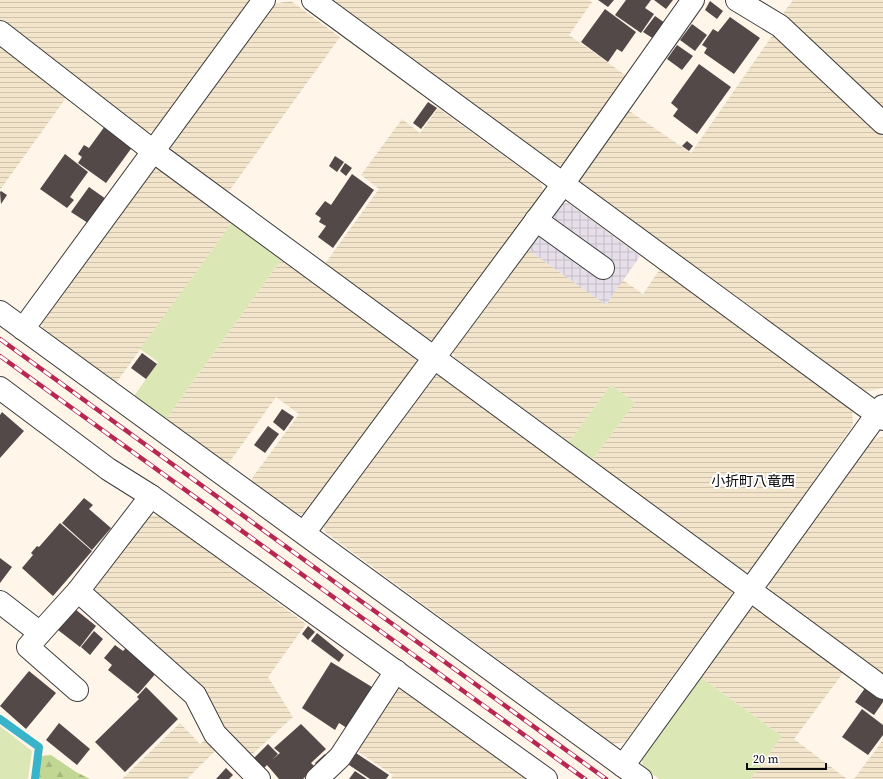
<svg xmlns="http://www.w3.org/2000/svg" width="883" height="779" font-family="'Source Serif 4','Noto Sans JP',serif">
  <style>
    .industrial { fill: url(#industrial-grid) }
    .farmland { fill: url(#farmland-rules) }
    .grass { fill: #dbe7b5 }
    .forest { fill: url(#forest-firs) }
    .lines { fill: none; stroke-linecap: round; stroke-linejoin: round }
    .stream { stroke: #38b4ca; stroke-width: 8 }
    .building { fill: #534948 }
    .minor-casing { stroke: #3e3e3e; stroke-width: 24 }
    .minor { stroke: #fff; stroke-width: 22 }
    .rail-casing { stroke: #b72752; stroke-width: 4.5 }
    .rail { stroke: #fff; stroke-width: 3; stroke-dasharray: 9; stroke-linecap: butt }
    .labels { text-anchor: middle; stroke-width: 4; stroke-linejoin: round; paint-order: stroke }
    .quarter-label { font-size: 14px; fill: #0b0b0b; stroke: #fff }
  </style>
  <defs>
    <pattern id="industrial-grid" width="8" height="8" patternUnits="userSpaceOnUse"><rect width="8" height="8" fill="#e6dfea"/><path d="M0 4h8M4 0v8" fill="none" stroke="#c4bec7"/></pattern>
    <pattern id="farmland-rules" width="6" height="5" patternUnits="userSpaceOnUse"><rect width="6" height="5" fill="#f3e5cb"/><path d="M0 2.5h6" fill="none" stroke="#cfc3ad"/></pattern>
    <pattern id="forest-firs" width="22" height="20" patternUnits="userSpaceOnUse"><rect width="22" height="20" fill="#c3d794"/><path d="M5 1l3.5 6h-7zM16 11l3.5 6h-7z" fill="#a6b77e"/></pattern>
  </defs>
  <rect width="100%" height="100%" fill="#fff5e9"/>
  <polygon class="industrial" points="568,203 640,256 606,305 525,248 558,204"/>
  <g class="farmland">
    <polygon points="0,0 251,0 155,130 142,133 0,23"/>
    <polygon points="329,0 589,0 592,2 569,35 628,77 566,165 553,165"/>
    <polygon points="793,0 883,0 883,110 782,15"/>
    <polygon points="291,1 340,37 227,194 173,156 170,144 272,4"/>
    <polygon points="774,33 883,136 883,388 863,392 581,186 579,175 625,108 691,153"/>
    <polygon points="0,43 68,95 0,190"/>
    <polygon points="438,108 541,183 544,194 436,340 428,341 324,265 379,189 361,175 402,119 420,133"/>
    <polygon points="162,167 234,220 116,383 43,330 41,320 150,168"/>
    <polygon points="525,248 606,305 623,280 643,294 660,269 852,409 853,425 753,569 742,571 592,460 635,403 611,385 569,442 454,357 452,346"/>
    <polygon points="284,256 415,353 416,366 310,513 299,515 250,481 299,414 276,397 228,464 166,419"/>
    <polygon points="443,372 730,586 732,594 625,742 613,744 325,532 323,522 432,376"/>
    <polygon points="883,437 883,675 770,591 768,581 870,439"/>
    <polygon points="159,515 306,624 268,677 293,717 248,758 94,595 94,582 146,516"/>
    <polygon points="761,607 846,669 794,739 847,779 751,779 782,736 699,676 749,608"/>
    <polygon points="400,689 526,779 391,779 393,775 354,749 390,691"/>
    <polygon points="180,723 200,744 206,739 216,750 187,779 122,779"/>
    <polygon points="883,740 883,779 854,779"/>
  </g>
  <g class="grass">
    <polygon points="234,220 284,256 166,419 134,396 158,362 140,349"/>
    <polygon points="611,385 635,403 592,460 569,442"/>
    <polygon points="699,676 782,736 751,779 659,779 643,767 641,755"/>
    <polygon points="0,726 32,751 28,779 0,779"/>
  </g>
  <polygon class="forest" points="51,755 76,772 90,779 38,779 41,756"/>
  <g class="lines">
    <polyline class="stream" points="0,719 39,747 35,779"/>
  </g>
  <g class="building">
    <polygon points="598,0 614,0 608,7"/>
    <polygon points="626,0 651,0 645,8 654,14 641,33 615,15"/>
    <polygon points="654,0 673,0 666,9"/>
    <polygon points="710,1 723,11 717,19 705,10"/>
    <polygon points="605,9 636,32 622,52 617,49 608,62 581,42"/>
    <polygon points="655,16 665,23 654,39 643,32"/>
    <polygon points="730,17 760,38 734,74 704,53 707,48 702,45 713,29 718,32"/>
    <polygon points="692,24 707,35 695,51 680,40"/>
    <polygon points="677,45 693,56 682,70 667,59"/>
    <polygon points="699,64 731,87 697,134 673,116 678,109 671,103"/>
    <polygon points="428,102 437,108 421,129 413,123"/>
    <polygon points="105,126 133,146 106,183 78,163 82,157 78,154 84,145 89,148"/>
    <polygon points="687,141 693,146 689,151 682,146"/>
    <polygon points="65,154 88,172 70,197 74,200 67,208 40,189"/>
    <polygon points="335,156 344,162 337,172 329,166"/>
    <polygon points="345,163 352,168 346,176 340,171"/>
    <polygon points="352,174 374,190 333,248 318,237 326,226 319,222 321,218 315,214 325,201 331,205"/>
    <polygon points="89,187 106,199 88,223 71,212"/>
    <polygon points="1,191 7,195 1,204 0,192"/>
    <polygon points="142,353 157,364 146,379 131,368"/>
    <polygon points="282,409 294,417 284,431 273,422"/>
    <polygon points="2,412 24,431 0,458 0,415"/>
    <polygon points="268,426 279,434 265,453 254,445"/>
    <polygon points="84,498 93,505 89,509 111,528 92,550 62,523"/>
    <polygon points="60,523 92,551 53,596 22,568 33,555 31,553 37,546 39,547"/>
    <polygon points="0,558 12,567 0,583"/>
    <polygon points="75,609 96,626 80,647 58,630"/>
    <polygon points="308,626 315,632 308,640 302,634"/>
    <polygon points="94,631 103,639 90,655 81,647"/>
    <polygon points="317,633 344,655 339,662 311,641"/>
    <polygon points="115,645 123,651 127,647 157,672 138,694 108,670 112,665 104,658"/>
    <polygon points="331,662 372,687 347,728 339,723 335,730 302,708"/>
    <polygon points="29,671 56,693 26,729 0,706"/>
    <polygon points="868,684 883,695 883,702 874,715 855,702"/>
    <polygon points="146,687 178,719 125,772 95,742 139,699 137,697"/>
    <polygon points="862,709 883,725 883,735 868,755 842,737"/>
    <polygon points="59,723 90,749 77,765 46,740"/>
    <polygon points="301,724 326,749 311,763 315,767 303,779 279,779 267,765 264,768 254,758 268,744 278,754 272,760 280,753 274,748"/>
    <polygon points="356,753 389,775 386,779 370,779 349,765"/>
    <polygon points="325,754 329,759 320,768 315,763"/>
    <polygon points="226,768 233,775 229,779 216,779"/>
    <polygon points="355,771 367,779 349,779"/>
  </g>
  <g class="lines">
    <defs>
      <g id="minor">
        <polyline points="313,0 883,419"/>
        <polyline points="737,0 780,26 883,123"/>
        <polyline points="0,32 153,151 883,688"/>
        <polyline points="536,220 603,268"/>
        <polyline points="0,312 641,779"/>
        <polyline points="23,329 264,0"/>
        <polyline points="0,388 108,469 151,496 546,779"/>
        <polyline points="304,533 563,184 693,0"/>
        <polyline points="78,591 195,695 215,734 259,779"/>
        <polyline points="0,602 40,633 78,591 151,496"/>
        <polyline points="40,633 28,647 77,690"/>
        <polyline points="623,766 883,406"/>
        <polyline points="317,779 340,757 396,671"/>
      </g>
    </defs>
    <use href="#minor" class="minor-casing"/>
    <use href="#minor" class="minor"/>
    <defs>
      <g id="rail">
        <polyline points="0,339 606,779"/>
        <polyline points="0,356 585,779"/>
      </g>
    </defs>
    <use href="#rail" class="rail-casing"/>
    <use href="#rail" class="rail"/>
  </g>
  <g class="labels">
    <g class="quarter-label">
      <text x="753" y="486">小折町八竜西</text>
    </g>
  </g>
  <path d="M747 763v6h79v-6" fill="none" stroke="#0b0b0b" stroke-width="2"/>
  <text x="753" y="763" font-size="12" fill="#0b0b0b" stroke="#ffffff" stroke-width="3" paint-order="stroke">20 m</text>
</svg>
